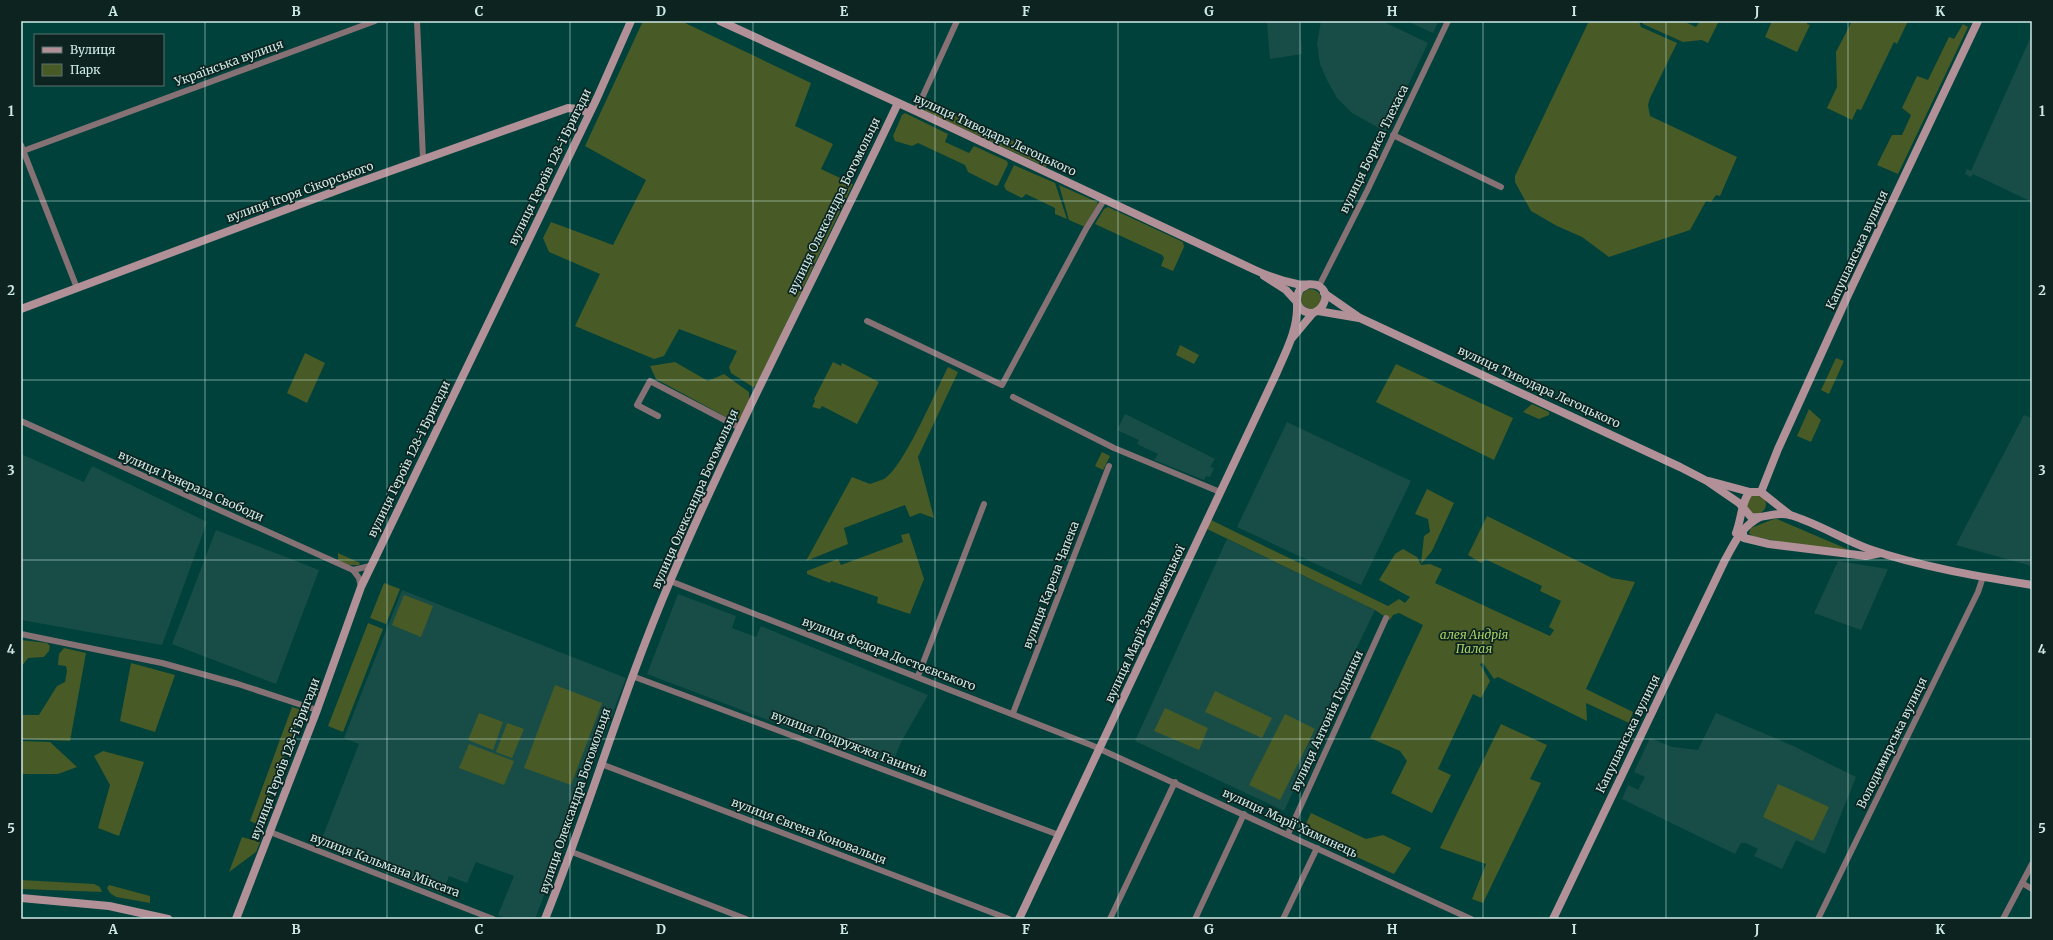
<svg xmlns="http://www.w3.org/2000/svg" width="2053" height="940" font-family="Merriweather,serif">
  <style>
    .built { fill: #184d47 }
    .green { fill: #485a25 }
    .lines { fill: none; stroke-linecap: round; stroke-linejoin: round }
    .street { stroke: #867175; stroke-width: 6 }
    .secondary { stroke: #b19197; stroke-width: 8 }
    .grid { fill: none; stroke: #cfeae6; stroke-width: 1; stroke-opacity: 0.55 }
    .labels { text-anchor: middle; stroke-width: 3.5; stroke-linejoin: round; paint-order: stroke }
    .street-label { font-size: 12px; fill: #cfeae6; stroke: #0c2320 }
    .park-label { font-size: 12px; font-style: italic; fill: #abcf64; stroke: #0c2320 }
    .neatline { fill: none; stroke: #cfeae6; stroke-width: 1.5 }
    .grid-label { font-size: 13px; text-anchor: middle; font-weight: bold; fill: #cfeae6 }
  </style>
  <rect width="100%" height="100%" fill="#00413b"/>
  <g class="built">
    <polygon points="1272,21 1300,21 1302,54 1270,59 1267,23"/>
    <polygon points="1321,21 1382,21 1428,43 1386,132 1352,113 1337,98 1327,80 1320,64 1317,44"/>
    <polygon points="1407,21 1439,21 1433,33"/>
    <polygon points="2032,34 2032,202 1973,174 1971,177 1965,174 1967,169 1971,171"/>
    <polygon points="1125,414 1215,459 1210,467 1214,468 1210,477 1206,476 1204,480 1154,460 1158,454 1137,444 1139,440 1117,430"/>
    <polygon points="2024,415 2032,418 2032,566 1956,545"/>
    <polygon points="1287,422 1411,481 1361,585 1237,527"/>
    <polygon points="21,454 84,482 92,466 207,522 162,645 21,620"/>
    <polygon points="216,530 319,570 276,684 172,644"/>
    <polygon points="1227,539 1375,610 1328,707 1328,716 1284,811 1135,741"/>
    <polygon points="1838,561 1888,569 1861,630 1814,613"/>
    <polygon points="402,590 626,678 535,919 508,919 498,915 514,876 476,862 467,883 449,876 442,894 319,846 359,744 344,738"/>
    <polygon points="678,594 736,616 732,628 756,637 761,626 928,695 901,742 891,767 647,674"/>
    <polygon points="1716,713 1791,745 1856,777 1825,854 1796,840 1782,869 1754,856 1758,849 1746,843 1741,843 1735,854 1622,799 1628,785 1638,790 1645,777 1634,772 1650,738 1672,747 1698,750"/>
  </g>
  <g class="green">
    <polygon points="643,21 681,21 811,83 795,126 833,144 821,169 853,184 756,386 753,387 731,373 729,367 737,351 679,329 664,356 654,359 575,326 600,274 549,252 543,238 551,222 613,245 646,180 585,146"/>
    <polygon points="1589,21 1639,21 1641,27 1677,43 1650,98 1648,105 1650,116 1737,157 1720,196 1716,195 1711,202 1706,201 1690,230 1609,257 1582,237 1557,226 1531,211 1515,182 1515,176"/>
    <polygon points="1642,21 1683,21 1696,27 1700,21 1719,21 1708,43 1702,40 1683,42 1643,24"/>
    <polygon points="1772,21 1808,21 1807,24 1810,25 1797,52 1765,37"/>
    <polygon points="1852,21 1908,21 1897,44 1894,42 1861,110 1857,109 1852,120 1827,108 1837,87 1836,52"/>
    <polygon points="1963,24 1968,27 1898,174 1877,165 1892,135 1902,135 1911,115 1902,108 1917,76 1928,80 1949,37 1954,39"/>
    <polygon points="929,102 1050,158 1046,167 925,111"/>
    <polygon points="905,113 948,134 945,142 969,153 974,146 1007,161 1008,164 998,185 996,186 968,172 965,165 918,143 912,146 895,141 893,136 902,115"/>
    <polygon points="1014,165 1055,183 1067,219 1055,214 1055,208 1026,194 1022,198 1006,190 1004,186"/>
    <polygon points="1059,185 1097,202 1098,204 1085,227 1069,220"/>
    <polygon points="1108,207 1183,242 1184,247 1173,271 1161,266 1164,258 1162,255 1095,224 1104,209"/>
    <circle cx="1311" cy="299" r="10"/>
    <polygon points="1180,345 1199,355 1194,364 1176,355"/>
    <polygon points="305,353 325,363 307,403 287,393"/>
    <polygon points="1836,358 1844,361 1829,394 1821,390"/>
    <polygon points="675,362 708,381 724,374 749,392 749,403 737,423 656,379 650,366"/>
    <polygon points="833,362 841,366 842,363 879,382 857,424 822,406 820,409 812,407 815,401 814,399"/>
    <polygon points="1396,364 1513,418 1494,460 1376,402"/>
    <path d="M948,367l10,5 -40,85 16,61 -14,-5 -10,4 -5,-12 -61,23 4,16 -42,17 46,-84 18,7c4,-2 10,-3 14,-5 20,-12 52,-89 64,-112z"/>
    <polygon points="1532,404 1549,412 1549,415 1539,419 1523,412"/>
    <polygon points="1809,409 1821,420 1811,442 1797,436"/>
    <polygon points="1102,452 1110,456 1103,470 1095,466"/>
    <polygon points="1427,489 1454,503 1432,551 1421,564 1424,536 1430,532 1428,519 1415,514"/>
    <circle cx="1756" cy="504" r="10"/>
    <polygon points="1487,516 1612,578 1635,582 1586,689 1633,712 1629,723 1586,703 1587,721 1498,677 1494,679 1483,663 1480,664 1490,681 1481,698 1473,694 1438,769 1451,775 1432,813 1391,793 1407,761 1400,751 1370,738 1423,625 1399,613 1393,615 1390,620 1375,610 1207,529 1211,520 1388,606 1399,599 1405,603 1410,597 1379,580 1395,554 1403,549 1417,557 1421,565 1430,564 1442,569 1435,583 1550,636 1554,630 1549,627 1561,601 1540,591 1542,586 1485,559 1481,563 1468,555"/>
    <path d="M1774,519h3l70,30c-7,4 -83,-10 -95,-13l-3,-3 2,-5z"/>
    <polygon points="909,533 924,579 910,614 877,603 878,597 831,581 830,583 807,574 807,571 838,559 841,565 903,542 901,535"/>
    <polygon points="338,553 360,563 359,565 347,565 338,561"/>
    <polygon points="384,583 400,589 386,624 370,618"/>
    <polygon points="404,595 433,606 421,637 392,625"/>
    <polygon points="368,623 383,629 343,732 328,726"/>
    <polygon points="21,640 47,643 50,646 49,651 44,657 28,658 21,667"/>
    <polygon points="64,648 86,653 70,741 21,739 21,715 39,715 57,686 65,682 67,671 66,666 58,665 59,654"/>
    <polygon points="131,663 175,675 155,732 120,721"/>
    <polygon points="555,685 602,703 571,785 524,768"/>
    <polygon points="1215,691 1272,718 1262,738 1205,712"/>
    <polygon points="292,707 302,710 259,825 250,821"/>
    <polygon points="1165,708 1208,728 1199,750 1154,731"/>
    <polygon points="479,713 503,722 493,750 468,740"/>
    <polygon points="1285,714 1315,729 1280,800 1249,785"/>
    <polygon points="507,723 524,729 512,758 496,752"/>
    <polygon points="1501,724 1547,745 1530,779 1541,783 1483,903 1472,899 1486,864 1440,848"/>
    <polygon points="21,741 50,742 77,767 58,774 21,774"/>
    <polygon points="469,744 514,761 504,785 459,768"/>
    <polygon points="103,751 144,762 119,836 98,828 110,785 94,756"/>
    <polygon points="1778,784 1829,807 1813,841 1763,817"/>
    <polygon points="1311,813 1366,839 1383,835 1411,848 1394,874 1302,832"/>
    <polygon points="242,837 260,842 256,852 229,872"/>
    <polygon points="21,880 94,884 100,887 102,892 21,889"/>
    <polygon points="109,885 150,896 150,903 116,897 110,893 107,888"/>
  </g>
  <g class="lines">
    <g class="street">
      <polyline points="417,21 423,159"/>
      <polyline points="916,111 957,21"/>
      <polyline points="1393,135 1501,187"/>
      <polyline points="21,145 77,288"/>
      <polyline points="23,151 375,21"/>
      <polyline points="1319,286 1367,191 1448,21"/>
      <polyline points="867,321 1002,385 1086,229 1104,200"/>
      <polyline points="1013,397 1114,448 1220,492"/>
      <polyline points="658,416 637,405 650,381 740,428"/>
      <polyline points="21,421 353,570 359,578 361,587"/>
      <polyline points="353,570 370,566"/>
      <polyline points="670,581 1091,745 1471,919"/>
      <polyline points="21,634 162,663 238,684 317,710"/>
      <polyline points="632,676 1059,835"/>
      <polyline points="918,676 984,504"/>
      <polyline points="1013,713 1109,466"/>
      <polyline points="601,764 1009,919"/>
      <polyline points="270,832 493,919"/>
      <polyline points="1288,834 1386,618"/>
      <polyline points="572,852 746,919"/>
      <polyline points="2022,883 2032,889"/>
      <polyline points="1110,919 1175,782"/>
      <polyline points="1195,919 1244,814"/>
      <polyline points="1283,919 1317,848"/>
      <polyline points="1818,919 1978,592 1983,577"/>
      <polyline points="2003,919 2032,864"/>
    </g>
    <g class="secondary">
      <path d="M720,21l196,90 339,159c13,6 28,11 42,14 7,2 15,-2 22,2 12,8 5,23 -6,27 -14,0 -20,-11 -13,-24l7,-4"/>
      <polyline points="1264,276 1286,290 1296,301"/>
      <path d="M1324,293l36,25 320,149 27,14 32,22 12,14c13,2 24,-6 39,-2 27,8 52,24 79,34 52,18 108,27 163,36"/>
      <polyline points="21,309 354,184 568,108 578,109 589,113"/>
      <polyline points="1318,311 1359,318"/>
      <polyline points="1292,338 1313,313"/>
      <polyline points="1709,481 1750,492"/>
      <polyline points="1761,492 1778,449 1848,295 1978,21"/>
      <polyline points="1742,530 1744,538 1769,544 1866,556 1881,553"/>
      <path d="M1736,533c5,-12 6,-34 14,-41h11l29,23"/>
      <polyline points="21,898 109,906 168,919"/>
      <polyline points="236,919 317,710 361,587 597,98 631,21"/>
      <path d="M545,919c45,-112 78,-229 126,-340 69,-161 152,-317 227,-476"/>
      <path d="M1019,919l258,-547c9,-21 21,-43 20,-67"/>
      <path d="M1553,919l172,-359c10,-18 16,-33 35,-43"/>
    </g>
  </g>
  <path class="grid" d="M205,21v898M387,21v898M570,21v898M753,21v898M935,21v898M1118,21v898M1300,21v898M1483,21v898M1666,21v898M1848,21v898M21,201h2011M21,380h2011M21,560h2011M21,739h2011"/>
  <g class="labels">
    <g class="street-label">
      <text transform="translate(229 63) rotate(-20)" y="4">Українська вулиця</text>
      <text transform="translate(995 135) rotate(25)" y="4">вулиця Тиводара Легоцького</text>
      <text transform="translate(1374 149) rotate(-64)" y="4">вулиця Бориса Тлехаса</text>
      <text transform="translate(550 167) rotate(-64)" y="4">вулиця Героїв 128-ї Бригади</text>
      <text transform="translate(300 192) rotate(-20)" y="4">вулиця Ігоря Сікорського</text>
      <text transform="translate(834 206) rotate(-64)" y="4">вулиця Олександра Богомольця</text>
      <text transform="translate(1857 250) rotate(-65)" y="4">Капушанська вулиця</text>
      <text transform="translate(1539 387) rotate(25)" y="4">вулиця Тиводара Легоцького</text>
      <text transform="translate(409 459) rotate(-64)" y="4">вулиця Героїв 128-ї Бригади</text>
      <text transform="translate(191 486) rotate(24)" y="4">вулиця Генерала Свободи</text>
      <text transform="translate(695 499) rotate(-66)" y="4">вулиця Олександра Богомольця</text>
      <text transform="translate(1051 585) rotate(-69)" y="4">вулиця Карела Чапека</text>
      <text transform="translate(1145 624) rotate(-65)" y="4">вулиця Марії Заньковецької</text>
      <text transform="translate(889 654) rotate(21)" y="4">вулиця Федора Достоєвського</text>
      <text transform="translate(1327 721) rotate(-65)" y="4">вулиця Антонія Годинки</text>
      <text transform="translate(1628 734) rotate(-64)" y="4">Капушанська вулиця</text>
      <text transform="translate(1892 743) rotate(-64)" y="4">Володимирська вулиця</text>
      <text transform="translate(849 744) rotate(21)" y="4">вулиця Подружжя Ганичів</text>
      <text transform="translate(285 759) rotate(-69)" y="4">вулиця Героїв 128-ї Бригади</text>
      <text transform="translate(575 801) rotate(-71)" y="4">вулиця Олександра Богомольця</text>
      <text transform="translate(1290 823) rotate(25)" y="4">вулиця Марії Химинець</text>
      <text transform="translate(809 831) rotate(21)" y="4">вулиця Євгена Коновальця</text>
      <text transform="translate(385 865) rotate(21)" y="4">вулиця Кальмана Міксата</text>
    </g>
    <g class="park-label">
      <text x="1474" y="639">алея Андрія<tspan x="1474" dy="14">Палая</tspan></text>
    </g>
  </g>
  <rect width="2053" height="940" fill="none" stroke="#0c2320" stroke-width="44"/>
  <rect x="34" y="34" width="130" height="52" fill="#0c2320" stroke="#5a736f"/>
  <rect x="42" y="47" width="20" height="6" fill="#b19197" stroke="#5a736f"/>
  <text x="70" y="54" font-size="12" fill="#cfeae6">Вулиця</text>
  <rect x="42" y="64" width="20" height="12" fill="#485a25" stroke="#5a736f"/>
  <text x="70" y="74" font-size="12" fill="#cfeae6">Парк</text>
  <rect x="22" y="22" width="2009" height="896" class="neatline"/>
  <g class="grid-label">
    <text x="113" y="16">A</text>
    <text x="296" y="16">B</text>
    <text x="479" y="16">C</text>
    <text x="661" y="16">D</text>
    <text x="844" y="16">E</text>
    <text x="1026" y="16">F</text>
    <text x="1209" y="16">G</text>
    <text x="1392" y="16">H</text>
    <text x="1574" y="16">I</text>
    <text x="1757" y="16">J</text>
    <text x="1940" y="16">K</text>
    <text x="11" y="116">1</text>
    <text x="2042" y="116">1</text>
    <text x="11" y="295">2</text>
    <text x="2042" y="295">2</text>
    <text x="11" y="475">3</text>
    <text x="2042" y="475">3</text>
    <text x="11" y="654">4</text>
    <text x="2042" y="654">4</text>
    <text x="11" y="833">5</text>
    <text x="2042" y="833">5</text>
    <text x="113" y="934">A</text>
    <text x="296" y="934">B</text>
    <text x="479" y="934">C</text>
    <text x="661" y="934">D</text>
    <text x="844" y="934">E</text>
    <text x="1026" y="934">F</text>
    <text x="1209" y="934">G</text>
    <text x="1392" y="934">H</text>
    <text x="1574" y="934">I</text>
    <text x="1757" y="934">J</text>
    <text x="1940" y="934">K</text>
  </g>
</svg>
